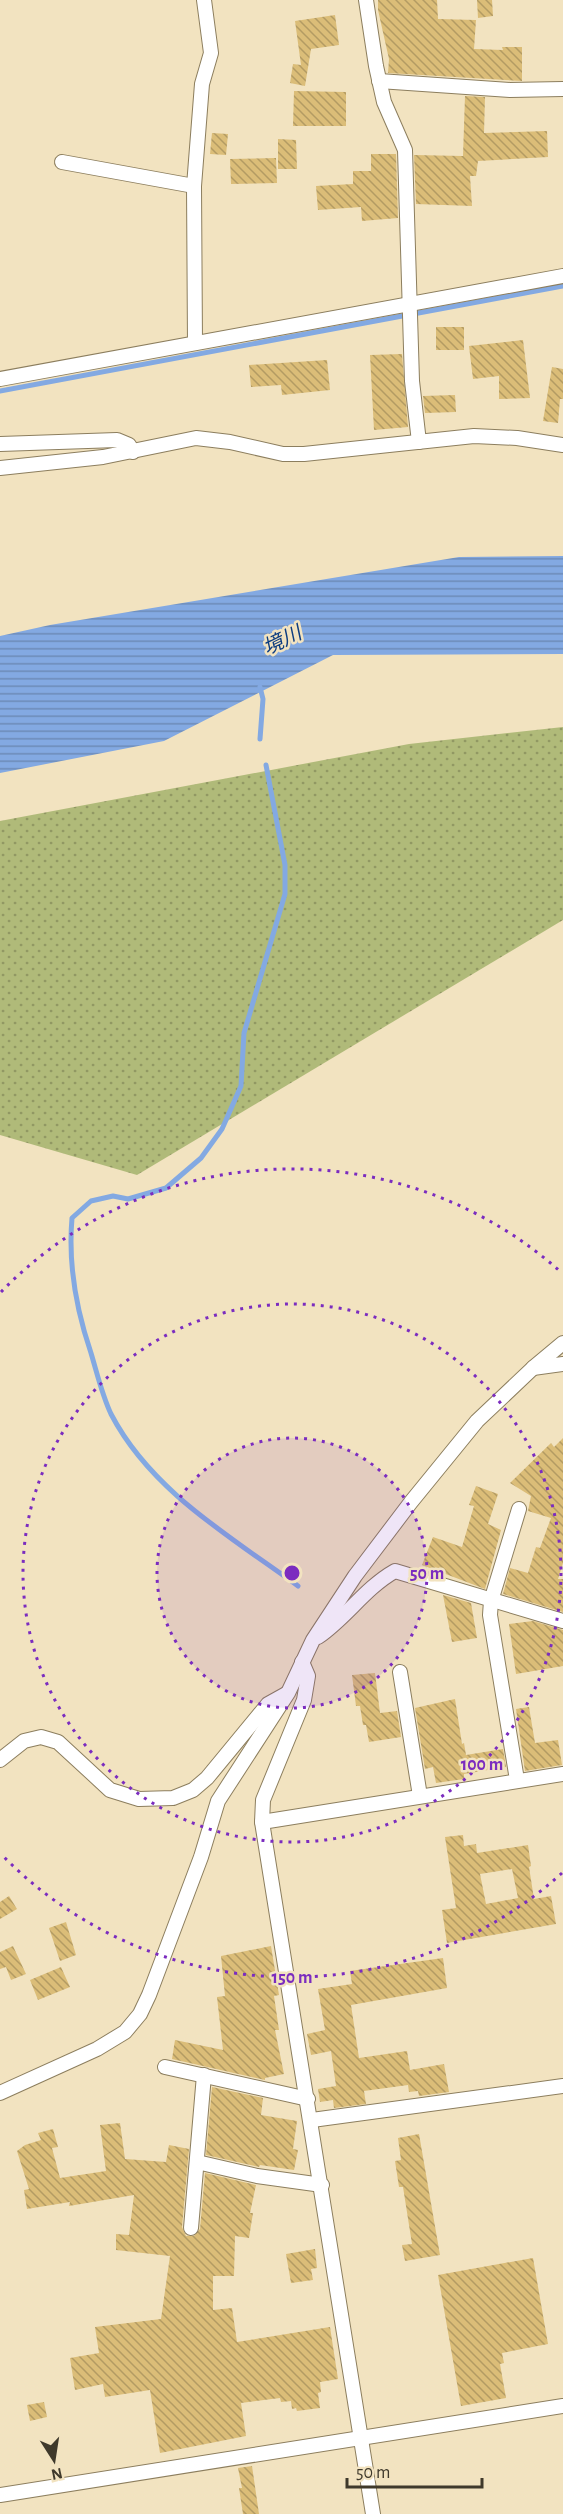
<svg xmlns="http://www.w3.org/2000/svg" width="563" height="2514" font-family="'Alegreya Sans','Noto Sans JP',sans-serif">
  <style>
    .green { fill: url(#green-dots) }
    .water { fill: url(#water-rules) }
    .lines { fill: none; stroke-linecap: round; stroke-linejoin: round }
    .stream { stroke: #83a9e2; stroke-width: 5 }
    .building { fill: url(#building-back-hatch); fill-rule: evenodd }
    .minor-casing { stroke: #8c7e5e; stroke-width: 16 }
    .minor { stroke: #fff; stroke-width: 14 }
    .ring { fill: none; stroke: #7b2cbf; stroke-width: 3; stroke-dasharray: 3 6 }
    .labels { text-anchor: middle; stroke-width: 5; stroke-linejoin: round; paint-order: stroke }
    .water-label { font-size: 20px; font-style: italic; fill: #0d3d80; stroke: #f2e3c0 }
    .centre { fill: #7b2cbf; stroke: #f2e3c0; stroke-width: 3 }
    .ring-label { font-size: 18px; text-anchor: middle; font-weight: bold; fill: #7b2cbf; stroke: #f2e3c0; stroke-width: 5; stroke-linejoin: round; paint-order: stroke }
  </style>
  <defs>
    <pattern id="green-dots" width="8" height="8" patternUnits="userSpaceOnUse" patternTransform="scale(1.5)"><rect width="8" height="8" fill="#b0ba79"/><path d="M2 2h.1M6 6h.1" fill="none" stroke="#919863" stroke-width="1.8" stroke-linecap="round"/></pattern>
    <pattern id="water-rules" width="6" height="5" patternUnits="userSpaceOnUse" patternTransform="scale(1.5)"><rect width="6" height="5" fill="#83a9e2"/><path d="M0 2.5h6" fill="none" stroke="#6d8bb7"/></pattern>
    <pattern id="building-back-hatch" width="6" height="6" patternUnits="userSpaceOnUse" patternTransform="scale(1.5)"><rect width="6" height="6" fill="#dbbd78"/><path d="M-1 5l2 2M0 0l6 6M5-1l2 2" fill="none" stroke="#b39b63"/></pattern>
  </defs>
  <rect width="100%" height="100%" fill="#f2e3c0"/>
  <polygon class="green" points="563,727 563,920 137,1175 0,1135 0,821 409,744"/>
  <polygon class="water" points="563,556 563,654 333,655 164,741 0,773 0,636 50,625 459,557"/>
  <g class="lines">
    <g class="stream">
      <polyline points="0,391 563,286"/>
      <polyline points="260,687 263,699 260,739"/>
      <path d="M266,765l19,100v29l-41,139 -3,53 -19,43 -21,29 -35,30 -38,11 -15,-3 -22,5 -19,17c-4,46 4,91 19,135 6,20 11,42 20,61 40,77 120,123 187,172"/>
    </g>
  </g>
  <g class="building">
    <polygon points="378,0 437,0 438,19 476,20 474,49 503,50 502,47 522,47 522,81 388,73 389,59 378,10"/>
    <polygon points="477,0 492,0 493,16 478,18"/>
    <polygon points="335,15 339,45 311,49 305,86 290,83 293,64 301,65 295,21"/>
    <polygon points="294,91 346,92 346,126 293,126"/>
    <polygon points="465,96 485,97 484,133 547,131 548,157 478,161 476,176 470,176 472,206 416,204 414,155 463,156"/>
    <polygon points="212,133 228,134 226,155 210,154"/>
    <polygon points="278,139 296,140 297,169 278,169"/>
    <polygon points="371,154 396,154 398,218 362,221 361,207 318,210 316,186 353,184 353,171 371,171"/>
    <polygon points="276,158 277,183 231,184 230,159"/>
    <rect x="436" y="327" width="28" height="23"/>
    <polygon points="523,340 530,398 499,399 499,376 473,379 469,346"/>
    <polygon points="402,354 408,427 374,430 370,355"/>
    <polygon points="327,360 330,390 282,395 281,385 251,387 249,365"/>
    <polygon points="552,367 563,369 563,399 560,399 558,423 543,421"/>
    <polygon points="455,395 456,412 425,413 423,396"/>
    <polygon points="563,1438 563,1563 558,1579 563,1579 563,1612 503,1594 510,1568 528,1573 536,1547 540,1548 551,1518 528,1511 531,1496 510,1483 551,1443 554,1447"/>
    <polygon points="476,1486 498,1494 488,1524 501,1530 485,1589 422,1565 433,1537 462,1547 474,1506 469,1505"/>
    <polygon points="443,1595 471,1603 477,1638 452,1642"/>
    <polygon points="533,1621 563,1630 563,1666 516,1674 509,1624"/>
    <polygon points="375,1673 380,1713 397,1711 401,1737 369,1742 366,1725 363,1725 360,1706 356,1706 352,1675"/>
    <polygon points="455,1699 462,1744 464,1743 466,1755 503,1749 506,1767 464,1774 464,1779 436,1783 433,1767 425,1769 415,1708"/>
    <polygon points="529,1707 535,1743 558,1740 562,1765 525,1771 516,1709"/>
    <path d="M463,1835l1,11 12,-2 1,9 51,-8 3,21 -2,1 5,32 17,-3 5,28 -109,19 -5,-33 14,-2 -11,-71zM512,1869l6,29 -32,6 -6,-30z"/>
    <polygon points="9,1896 17,1909 0,1919 0,1902"/>
    <polygon points="66,1922 76,1955 60,1961 49,1928"/>
    <polygon points="13,1946 26,1974 11,1980 6,1967 0,1969 0,1952"/>
    <polygon points="271,1946 279,1995 274,1996 279,2030 275,2030 284,2074 265,2078 265,2080 172,2059 175,2040 223,2050 217,1997 225,1996 221,1956"/>
    <polygon points="443,1958 447,1988 351,2005 359,2058 407,2051 410,2070 444,2064 449,2092 419,2096 418,2091 409,2092 408,2085 364,2091 366,2104 334,2108 333,2100 320,2102 318,2089 336,2086 331,2051 311,2055 307,2034 325,2030 318,1989 352,1984 350,1971"/>
    <polygon points="61,1967 70,1987 38,2000 30,1980"/>
    <polygon points="212,2087 263,2098 261,2115 297,2121 293,2149 298,2150 294,2170 260,2165 259,2167 206,2155"/>
    <polygon points="120,2123 125,2159 166,2162 169,2145 189,2149 182,2227 186,2236 194,2236 200,2229 205,2173 256,2185 250,2213 253,2213 249,2238 235,2236 234,2276 213,2276 213,2310 232,2308 237,2342 330,2327 338,2379 320,2382 321,2392 318,2393 320,2408 297,2411 296,2408 292,2409 291,2401 281,2402 280,2398 241,2403 246,2436 160,2453 150,2390 105,2397 103,2384 75,2390 70,2358 99,2353 95,2327 161,2319 170,2256 116,2250 116,2234 129,2235 134,2195 69,2206 70,2202 27,2209 24,2190 29,2189 17,2151 25,2145 41,2140 38,2133 53,2129 58,2147 52,2148 60,2178 106,2171 100,2125"/>
    <polygon points="419,2134 440,2255 405,2261 402,2245 412,2244 403,2187 399,2187 395,2161 401,2160 398,2138"/>
    <polygon points="315,2249 317,2268 311,2269 313,2280 291,2283 286,2254"/>
    <polygon points="533,2258 548,2344 502,2353 504,2363 500,2364 506,2398 461,2406 438,2275"/>
    <polygon points="44,2402 47,2417 30,2421 27,2405"/>
    <polygon points="252,2466 259,2514 243,2514 239,2488 242,2488 238,2468"/>
  </g>
  <g class="lines">
    <defs>
      <g id="minor">
        <polyline points="366,0 376,66 384,102 405,150 412,381 419,442"/>
        <polyline points="379,81 510,90 563,89"/>
        <polyline points="62,162 194,186"/>
        <polyline points="195,343 194,186 202,84 211,53 204,0"/>
        <polyline points="0,379 563,276"/>
        <polyline points="0,444 117,440 129,445 133,452"/>
        <polyline points="0,468 103,457 196,438 230,442 283,454 304,454 474,436 517,438 563,445"/>
        <polyline points="533,1368 563,1364"/>
        <path d="M318,1637c28,-19 47,-49 77,-66l168,50"/>
        <polyline points="302,1662 308,1676 304,1700 263,1800 262,1822 373,2514"/>
        <polyline points="400,1672 420,1796"/>
        <polyline points="0,1760 24,1741 41,1737 58,1742 110,1790 139,1799 173,1798 193,1790 207,1778 268,1704 286,1694"/>
        <polyline points="517,1780 490,1615 491,1601 519,1509"/>
        <polyline points="262,1822 563,1774"/>
        <polyline points="165,2067 308,2099"/>
        <polyline points="0,2093 97,2049 125,2032 140,2014 149,1995 201,1857 218,1801 288,1693 313,1640 355,1576 411,1502 477,1421 533,1368 563,1343"/>
        <polyline points="312,2120 563,2086"/>
        <polyline points="197,2162 257,2176 322,2185"/>
        <polyline points="191,2228 204,2075"/>
        <polyline points="0,2495 563,2406"/>
      </g>
    </defs>
    <use href="#minor" class="minor-casing"/>
    <use href="#minor" class="minor"/>
  </g>
  <circle cx="292" cy="1573" r="135" fill="#7b2cbf" fill-opacity=".12"/>
  <g class="ring">
    <circle cx="292" cy="1573" r="135"/>
    <circle cx="292" cy="1573" r="269"/>
    <path d="M562 1873A404 404 0 0 1 1 1854M1 1292A404 404 0 0 1 562 1273"/>
  </g>
  <g class="labels">
    <g class="water-label">
      <text transform="translate(282 640) rotate(-26)" y="7">境川</text>
    </g>
  </g>
  <circle cx="292" cy="1573" r="9" class="centre"/>
  <g class="ring-label">
    <text x="427" y="1579">50 m</text>
    <text x="482" y="1770">100 m</text>
    <text x="292" y="1983">150 m</text>
  </g>
  <g transform="translate(54 2460) rotate(168)" stroke="#f2e3c0" stroke-width="4.5" paint-order="stroke">
  <path d="M0-4.5L10 22L0 15L-10 22Z" fill="#3f392b"/>
  <text y="-9" font-size="16" font-weight="bold" text-anchor="middle" fill="#3f392b">N</text>
  </g>
  <path d="M347 2478v9h135v-9" fill="none" stroke="#3f392b" stroke-width="3"/>
  <text x="356" y="2478" font-size="18" fill="#3f392b" stroke="#f2e3c0" stroke-width="4.5" paint-order="stroke">50 m</text>
</svg>
